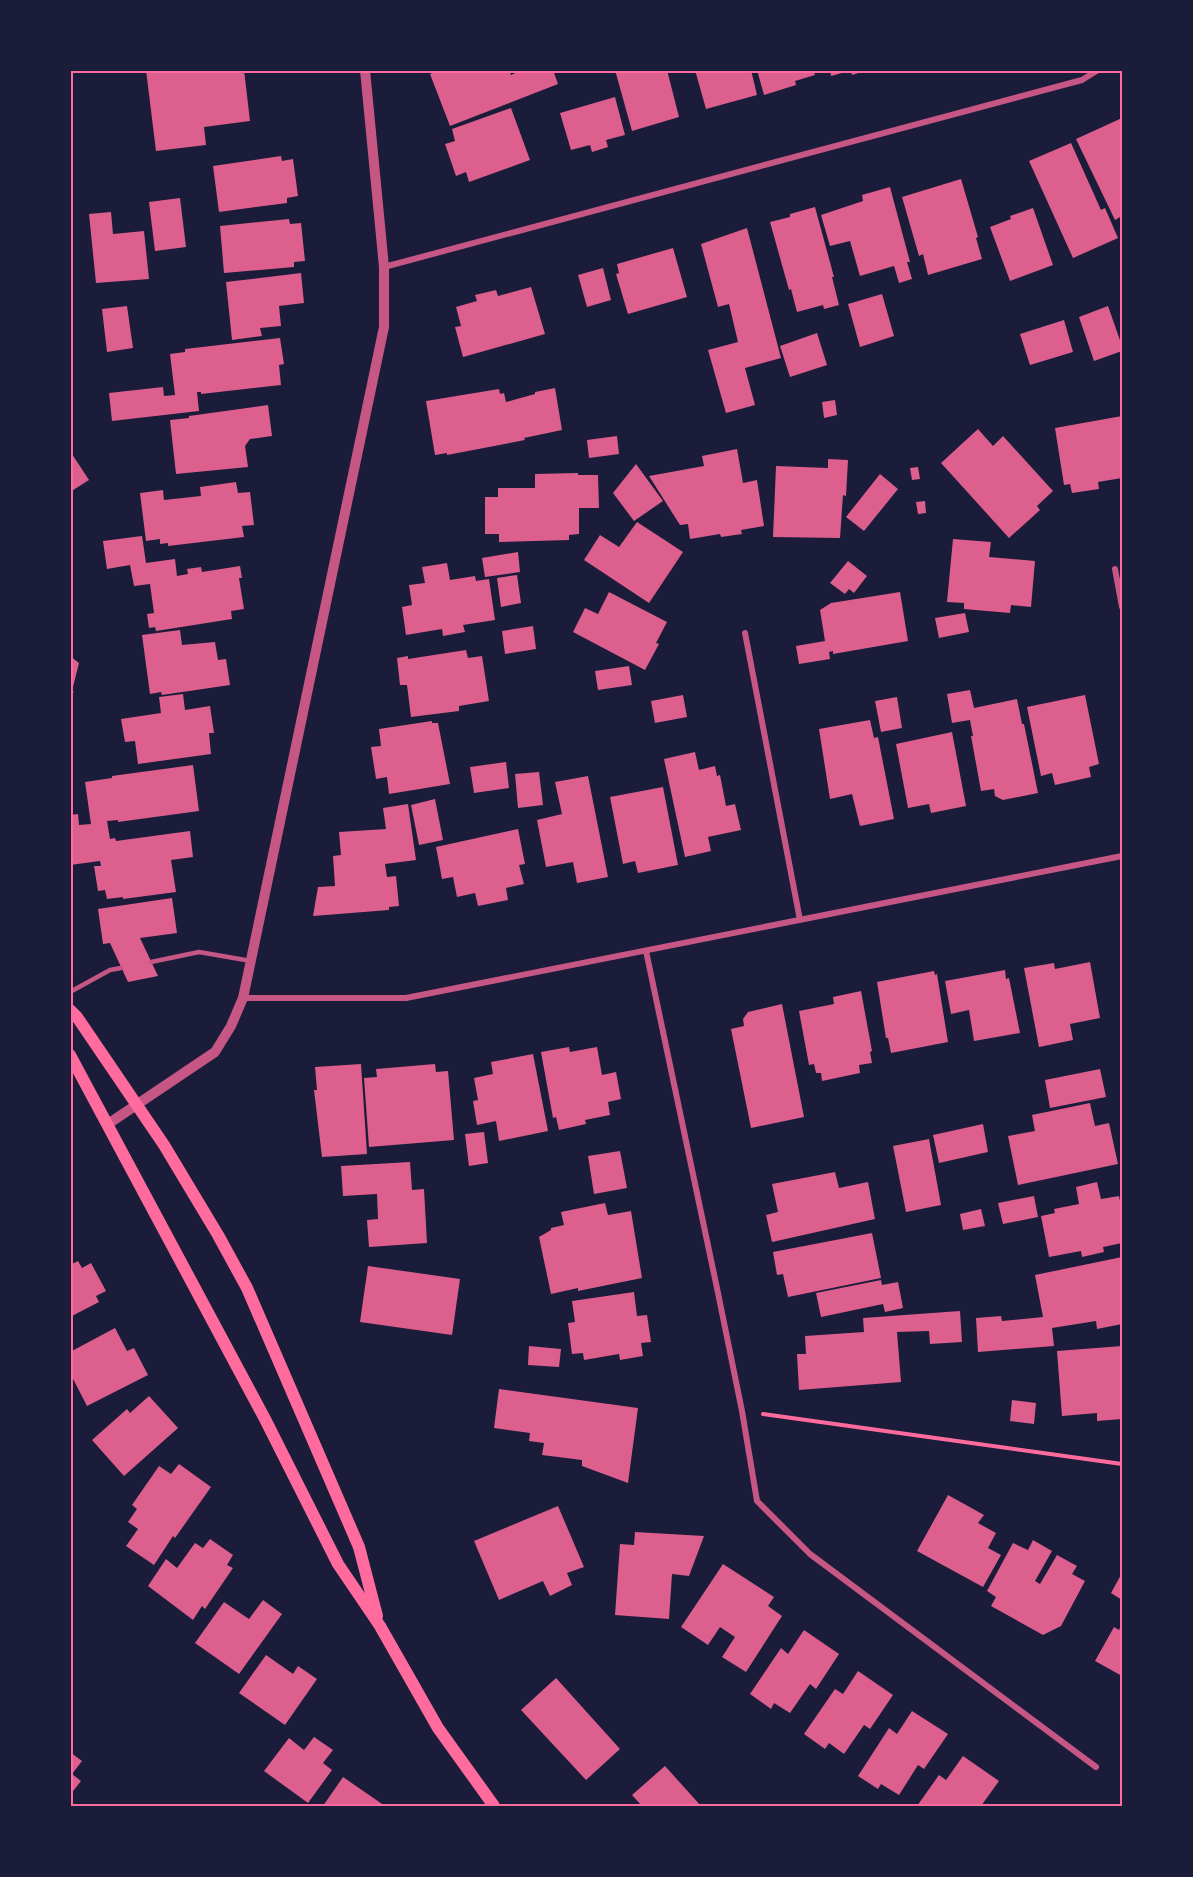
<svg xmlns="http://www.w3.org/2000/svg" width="1193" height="1877" font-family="Overpass,sans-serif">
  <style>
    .building { fill: #dd5f8e }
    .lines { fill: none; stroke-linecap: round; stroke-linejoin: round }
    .path { stroke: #ff6b9d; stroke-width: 4 }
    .service { stroke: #c65784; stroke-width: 4.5 }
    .minor { stroke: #c65784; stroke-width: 6 }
    .tertiary { stroke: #c65784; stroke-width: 10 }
    .secondary { stroke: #ff6b9d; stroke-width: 12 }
    .neatline { fill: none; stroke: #ff6b9d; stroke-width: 2 }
  </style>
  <rect width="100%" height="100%" fill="#1b1b3a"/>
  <g class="building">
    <polygon points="146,70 244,70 250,121 204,127 206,145 156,151"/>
    <polygon points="440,70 509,70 511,75 522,70 553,70 558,84 450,126 430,74"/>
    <polygon points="615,70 667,70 679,117 632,131"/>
    <polygon points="695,70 751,70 757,95 706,109"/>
    <polygon points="757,70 813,70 815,75 795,81 796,85 764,95"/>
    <polygon points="830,70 849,70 849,71 831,76"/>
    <polygon points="851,70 865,70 865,71 852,75"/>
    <polygon points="615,97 625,135 606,140 608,147 592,152 590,145 571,150 560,113"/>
    <polygon points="511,108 530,160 469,182 466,172 456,176 445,144 455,141 452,129"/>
    <polygon points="1122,118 1122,216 1115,220 1076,139"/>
    <polygon points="1071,143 1101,210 1105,208 1118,238 1073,258 1029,161"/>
    <polygon points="281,156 282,161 293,159 298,196 287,198 287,203 219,212 213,166"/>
    <polygon points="961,179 978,237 976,238 982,259 928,275 923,254 919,256 902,197"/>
    <polygon points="890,187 910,262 907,262 912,279 899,283 894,266 860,276 850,241 830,246 821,215 863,201 862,195"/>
    <polygon points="180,198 186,247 155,251 149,202"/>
    <polygon points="815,207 834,277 832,277 839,305 824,309 823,305 797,312 791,289 789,290 770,222 790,217 790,214"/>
    <polygon points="1033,208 1053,265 1010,281 990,227 1011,219 1010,216"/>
    <polygon points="111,212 113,234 144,231 149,279 96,283 89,214"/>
    <polygon points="289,219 290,224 301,223 305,261 294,262 294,267 224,273 220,226"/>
    <polygon points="747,228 781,358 745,368 755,405 726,413 708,350 738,342 729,304 718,307 701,244"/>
    <polygon points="673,248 687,297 628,314 616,274 619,273 617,264"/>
    <polygon points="603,268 611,300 587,307 578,275"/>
    <polygon points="301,273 304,303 279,306 281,326 260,328 262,336 232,340 226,282"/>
    <polygon points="531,287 545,334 463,357 455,327 461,326 456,307 477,301 475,295 496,290 498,296"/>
    <polygon points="882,294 894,336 860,347 848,304"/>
    <polygon points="127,306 133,348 107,352 102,309"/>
    <polygon points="1108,306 1122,346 1122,351 1094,361 1079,317"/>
    <polygon points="1064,320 1073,352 1030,365 1020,334"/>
    <polygon points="817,333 827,365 790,377 780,346"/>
    <polygon points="280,338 284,364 279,365 281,385 201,394 201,392 197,392 199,411 112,421 109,393 163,387 164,396 175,395 170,354 185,352 185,349"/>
    <polygon points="555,388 562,430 524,438 525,440 447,455 447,453 435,455 426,401 499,389 500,394 504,393 506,402 535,394 535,392"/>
    <polygon points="835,400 837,415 824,418 822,402"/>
    <polygon points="268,405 272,436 250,439 245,446 248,467 176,474 170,420 189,418 189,416"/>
    <polygon points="1122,416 1122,478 1098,482 1099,489 1072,493 1070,484 1064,485 1055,428"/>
    <polygon points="978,429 993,446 1003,436 1053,491 1037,506 1040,510 1009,538 941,463"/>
    <polygon points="617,436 619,454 589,458 587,440"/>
    <polygon points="737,449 743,483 757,480 764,526 741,530 742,534 721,537 720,534 690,539 688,524 680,525 649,476 704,466 702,456"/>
    <polygon points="70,451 89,480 70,492"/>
    <polygon points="828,459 848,460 846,496 843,495 840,538 773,537 776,466 828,468"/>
    <polygon points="636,464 663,501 634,521 613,493"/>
    <polygon points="918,467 920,479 912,480 910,468"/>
    <polygon points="578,473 578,475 598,475 599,508 579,508 579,534 569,535 569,540 499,542 499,534 485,534 485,497 498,497 498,488 535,488 535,474"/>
    <polygon points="880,474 898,489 864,531 846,517"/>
    <polygon points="236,482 238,493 250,492 254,525 242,526 244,537 168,546 168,543 160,544 160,539 146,541 140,493 163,490 164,500 201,496 200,487"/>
    <polygon points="925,501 926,513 918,514 916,502"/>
    <polygon points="637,522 683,552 649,603 584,560 600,535 619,547"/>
    <polygon points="142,536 146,563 175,559 177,576 188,574 187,569 201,567 202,572 240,566 242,578 239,578 244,609 231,611 232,619 156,631 155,627 149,628 147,614 154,613 150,584 134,586 130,565 107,569 103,541"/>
    <polygon points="953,539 991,542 989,557 1035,561 1031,607 1011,605 1010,613 964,609 964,603 947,602"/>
    <polygon points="518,552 520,572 485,577 482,558"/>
    <polygon points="848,561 867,576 854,593 849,589 845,594 830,583"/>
    <polygon points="447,563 450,580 475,576 476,581 489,579 495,620 463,625 465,632 443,636 442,629 406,635 402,607 412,605 409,585 425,583 422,567"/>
    <polygon points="517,575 521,603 501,607 497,578"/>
    <polygon points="609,592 667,622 656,643 659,644 645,670 573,632 585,608 598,614"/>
    <polygon points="900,592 908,641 833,654 833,651 829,652 830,659 799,664 796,646 825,641 820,610 831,603"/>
    <polygon points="965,613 969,632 939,638 935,618"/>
    <polygon points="533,626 536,649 505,654 502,631"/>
    <polygon points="180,630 182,645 215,642 218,660 226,659 230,685 162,695 161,692 150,694 142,635"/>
    <polygon points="466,650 468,658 482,656 489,701 459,706 459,711 411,717 407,685 400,685 397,658 408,656 408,659"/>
    <polygon points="70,656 79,663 72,691 74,692 70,696"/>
    <polygon points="629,666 632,685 598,690 595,671"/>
    <polygon points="970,690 974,708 1017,699 1022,724 1024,724 1038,793 1003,800 995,796 994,789 981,791 971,736 973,736 970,720 952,723 947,694"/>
    <polygon points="183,694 185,710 210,706 214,733 209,733 211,754 138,764 135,741 125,742 121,719 161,713 159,697"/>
    <polygon points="683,695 687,717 655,723 651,701"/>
    <polygon points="1085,695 1099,764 1089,767 1091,777 1055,785 1052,773 1041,776 1027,707"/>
    <polygon points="897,697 902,728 881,732 875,701"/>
    <polygon points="870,720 874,738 878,737 894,819 860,826 852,794 830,799 819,729"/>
    <polygon points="432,721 432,723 438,723 450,784 389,794 387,777 376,779 371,747 381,746 379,729"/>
    <polygon points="952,732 966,806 931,813 929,804 908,808 896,744"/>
    <polygon points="695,752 699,770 715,766 717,776 720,775 726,806 735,804 741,830 708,837 711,851 685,857 664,759"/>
    <polygon points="506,762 509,788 474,793 470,767"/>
    <polygon points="193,765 199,811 118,822 118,820 107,821 110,839 115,838 116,841 190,831 193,857 171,860 176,892 123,899 123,897 107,899 105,890 98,891 94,866 101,866 100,861 70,865 70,815 78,814 79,825 91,824 85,782 112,778 112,776"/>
    <polygon points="539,772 543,805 518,808 515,774"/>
    <polygon points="588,776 608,877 577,883 573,862 546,867 537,820 562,814 555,782"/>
    <polygon points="663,787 678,865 638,873 635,861 623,864 610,797"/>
    <polygon points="435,799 443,840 419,845 411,805"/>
    <polygon points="408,804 416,860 385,864 387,877 396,876 399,906 389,907 389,910 313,916 318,887 335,886 333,856 341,855 339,832 386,829 383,808"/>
    <polygon points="518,829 525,864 519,865 524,884 506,888 508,900 478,906 475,893 457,897 453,877 442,879 436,847"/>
    <polygon points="172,898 177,933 140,938 158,976 128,982 110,943 103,944 98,909"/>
    <polygon points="1090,962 1100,1018 1070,1024 1073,1040 1039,1047 1024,968 1054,963 1055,969"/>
    <polygon points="1005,970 1006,979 1009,978 1020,1033 974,1041 969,1010 951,1014 945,981"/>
    <polygon points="934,971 935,975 937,974 948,1042 891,1053 888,1038 886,1038 877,982"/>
    <polygon points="861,991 872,1051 870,1052 872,1063 859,1065 860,1073 822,1081 821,1073 816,1073 814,1064 809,1065 799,1011 834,1004 833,997"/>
    <polygon points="782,1004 804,1117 751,1128 731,1029 744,1026 743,1019 748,1012"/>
    <polygon points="569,1047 570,1052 597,1047 602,1075 616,1072 621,1099 608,1102 610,1115 585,1120 586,1124 559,1130 556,1117 553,1118 541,1052"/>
    <polygon points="533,1054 548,1131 499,1141 496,1121 477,1125 473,1101 478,1100 474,1078 493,1074 491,1062"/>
    <polygon points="361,1064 367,1154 322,1157 314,1090 317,1090 315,1067"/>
    <polygon points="435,1064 436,1072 448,1071 454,1140 369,1147 364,1078 377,1077 376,1069"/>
    <polygon points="1100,1069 1106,1097 1050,1108 1045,1080"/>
    <polygon points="1090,1103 1095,1126 1109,1123 1118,1164 1018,1185 1008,1136 1035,1131 1032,1115"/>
    <polygon points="983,1124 988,1152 939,1163 933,1135"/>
    <polygon points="484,1132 488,1163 469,1166 465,1134"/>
    <polygon points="929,1139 941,1205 906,1212 893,1146"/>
    <polygon points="620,1151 627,1188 594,1194 588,1156"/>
    <polygon points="410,1162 412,1190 424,1189 427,1243 369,1247 367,1220 378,1219 377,1194 343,1196 341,1166"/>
    <polygon points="835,1172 839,1188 868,1182 875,1219 772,1242 766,1215 778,1212 772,1184"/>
    <polygon points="1097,1182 1101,1199 1119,1196 1122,1212 1122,1243 1103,1247 1104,1252 1082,1257 1081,1251 1049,1257 1041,1216 1055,1213 1054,1209 1079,1204 1076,1187"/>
    <polygon points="1034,1196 1038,1217 1003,1224 998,1203"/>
    <polygon points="605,1203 608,1215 631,1211 642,1278 578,1291 578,1288 551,1294 539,1237 551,1230 551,1228 564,1225 561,1212"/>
    <polygon points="981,1209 985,1226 963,1230 960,1214"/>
    <polygon points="872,1233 881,1278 788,1297 783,1274 777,1275 773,1252"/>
    <polygon points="1122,1257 1122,1324 1097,1329 1096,1321 1052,1328 1054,1346 978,1352 976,1318 1001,1316 1002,1321 1043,1317 1035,1275"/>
    <polygon points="78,1261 82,1268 91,1263 106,1291 96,1296 99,1302 70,1317 70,1265"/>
    <polygon points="368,1266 460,1279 452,1335 360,1322"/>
    <polygon points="881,1280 882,1285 898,1282 903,1308 885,1312 883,1304 821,1317 816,1293"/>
    <polygon points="634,1292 637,1316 647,1315 651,1342 641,1343 643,1356 620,1360 619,1354 584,1360 583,1353 572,1354 568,1323 575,1322 572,1301"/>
    <polygon points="960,1311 962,1342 930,1344 929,1331 897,1332 901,1382 799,1390 797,1354 806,1354 805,1336 864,1332 863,1318"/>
    <polygon points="115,1328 127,1351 134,1348 148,1375 87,1406 70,1373 70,1352"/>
    <polygon points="529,1346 561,1349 559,1367 528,1365"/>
    <polygon points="1122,1346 1122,1419 1097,1421 1097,1413 1062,1416 1057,1351"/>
    <polygon points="499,1389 638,1408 628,1483 582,1466 582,1460 542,1455 544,1443 529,1441 530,1433 494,1428"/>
    <polygon points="149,1396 178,1428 124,1476 92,1440 127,1409 130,1413"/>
    <polygon points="1012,1400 1036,1403 1034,1424 1010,1421"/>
    <polygon points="179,1464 211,1487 175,1538 173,1536 154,1565 126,1546 138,1529 128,1522 137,1509 132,1505 159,1466 171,1474"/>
    <polygon points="948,1495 984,1515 978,1523 996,1533 988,1548 1001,1555 983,1587 917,1551"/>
    <polygon points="558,1506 584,1567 567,1573 572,1585 550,1596 543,1581 499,1600 474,1541"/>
    <polygon points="635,1532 704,1536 689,1576 672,1574 669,1619 615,1615 620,1544 634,1545"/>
    <polygon points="210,1539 233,1555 227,1565 233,1568 205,1609 202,1606 193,1620 148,1586 166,1559 177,1568 195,1543 203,1548"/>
    <polygon points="1033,1540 1052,1551 1035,1581 1040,1584 1057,1555 1077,1566 1072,1574 1085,1581 1061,1626 1043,1635 991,1606 996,1597 987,1591 1013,1543 1028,1550"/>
    <polygon points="723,1564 774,1597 768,1606 782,1616 746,1672 722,1657 735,1637 720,1627 708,1645 681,1627"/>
    <polygon points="1122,1573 1122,1600 1111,1593"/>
    <polygon points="263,1600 282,1614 239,1674 195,1643 224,1602 249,1619"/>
    <polygon points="1122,1623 1122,1676 1095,1661 1114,1627 1119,1630"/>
    <polygon points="804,1630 839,1654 816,1689 810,1684 790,1713 774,1703 771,1709 750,1694 781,1648 788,1654"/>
    <polygon points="266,1655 293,1674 298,1666 317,1679 285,1725 239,1693"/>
    <polygon points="858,1671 893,1695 870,1729 864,1725 844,1754 829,1743 825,1749 804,1734 835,1689 843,1694"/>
    <polygon points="556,1678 620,1749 586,1780 521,1710"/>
    <polygon points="912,1711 948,1734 924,1769 918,1765 899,1795 881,1784 878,1789 858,1776 889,1728 897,1734"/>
    <polygon points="314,1737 333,1750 323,1763 332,1770 308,1803 264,1771 289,1738 304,1750"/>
    <polygon points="70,1752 82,1761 72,1774 81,1781 70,1795"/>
    <polygon points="963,1756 999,1781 981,1806 917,1806 939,1775 946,1780"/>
    <polygon points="665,1766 701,1806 642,1806 632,1795"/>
    <polygon points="343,1777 385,1806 323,1806"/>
  </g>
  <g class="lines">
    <polyline class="path" points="763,1414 1122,1464"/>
    <g class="service">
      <polyline points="151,962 199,952 251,961"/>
      <polyline points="70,992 110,970 121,968"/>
    </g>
    <g class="minor">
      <polyline points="384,267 1082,80 1098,70"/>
      <polyline points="1115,569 1122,607"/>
      <polyline points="745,633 800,920"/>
      <polyline points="646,951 718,1293 742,1411 757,1501 810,1554 1096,1767"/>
      <polyline points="243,998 406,998 1122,856"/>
    </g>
    <polyline class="tertiary" points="108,1124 215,1052 231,1026 243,998 384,327 384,267 365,70"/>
    <g class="secondary">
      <polyline points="70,1010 77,1017 164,1145 218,1235 247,1288 359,1547 377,1616"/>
      <polyline points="70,1055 265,1419 338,1564 380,1626 438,1728 494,1806"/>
    </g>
  </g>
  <rect width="1193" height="1877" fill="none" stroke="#1b1b3a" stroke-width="144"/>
  <rect x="72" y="72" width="1049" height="1733" class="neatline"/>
</svg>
